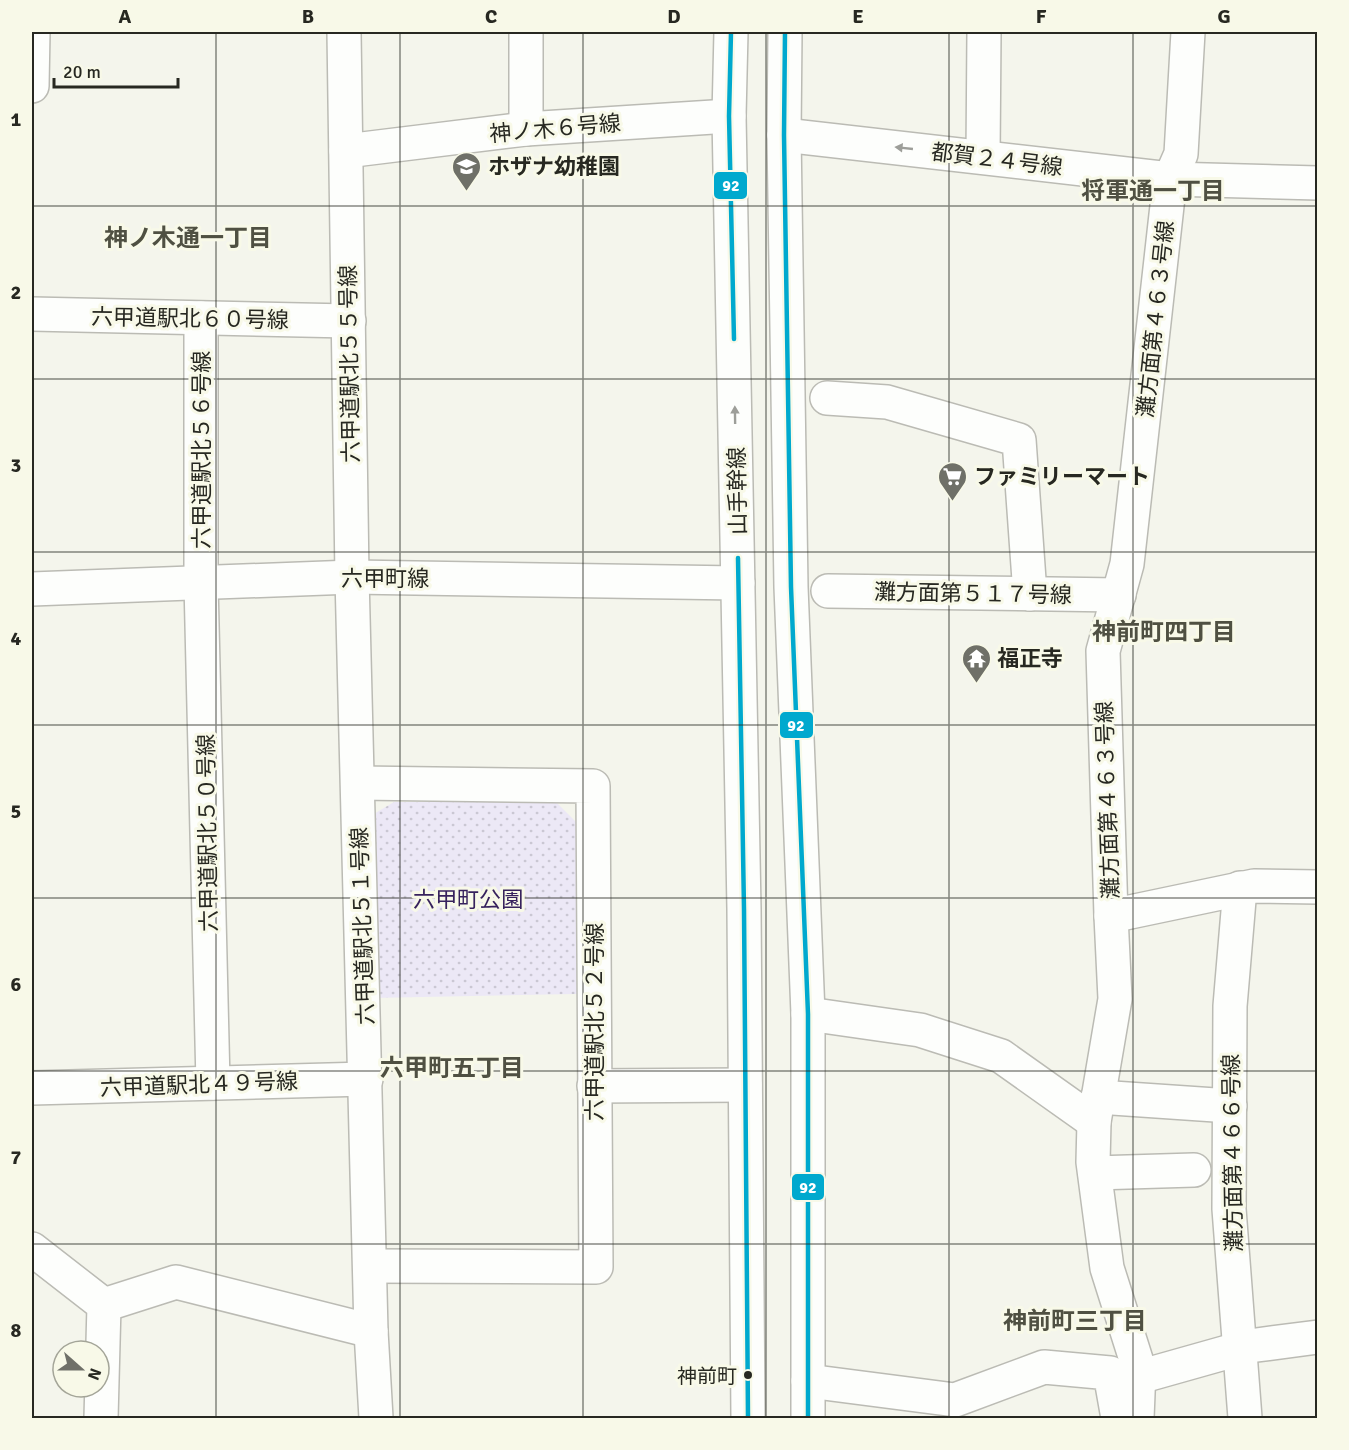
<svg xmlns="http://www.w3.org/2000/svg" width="1349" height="1450" font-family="Signika,'Noto Sans JP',sans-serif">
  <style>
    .park { fill: url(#park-dots) }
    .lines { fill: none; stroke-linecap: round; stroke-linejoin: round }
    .minor-casing { stroke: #bbbbb4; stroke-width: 36 }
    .major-casing { stroke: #bbbbb4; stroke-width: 36 }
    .minor { stroke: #fdfefc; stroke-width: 33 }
    .major { stroke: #fdfefc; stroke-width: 33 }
    .bus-1-casing { stroke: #f8f9e8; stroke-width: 9 }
    .bus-1 { stroke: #00a9ce; stroke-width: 4.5 }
    .oneway { fill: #9d9e99 }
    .grid { fill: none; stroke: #272821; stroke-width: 1.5; stroke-opacity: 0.55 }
    .bus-dot { fill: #272821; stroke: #f8f9e8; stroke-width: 2 }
    .labels { text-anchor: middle; stroke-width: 6; stroke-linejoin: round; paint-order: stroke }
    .bus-label { font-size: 20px; fill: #272821; stroke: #f8f9e8; text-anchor: end }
    .street-label { font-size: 22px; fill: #272821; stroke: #f8f9e8 }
    .poi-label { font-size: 22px; font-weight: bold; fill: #272821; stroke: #f8f9e8; text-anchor: start }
    .park-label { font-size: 22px; fill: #37225d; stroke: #f8f9e8 }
    .neighbourhood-label { font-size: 24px; font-weight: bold; fill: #4f5042; stroke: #f8f9e8 }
    .line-badge { stroke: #f8f9e8; stroke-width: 2 }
    .badge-label { font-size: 16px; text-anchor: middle; font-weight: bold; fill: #fff }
    .neatline { fill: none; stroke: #272821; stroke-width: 2 }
    .grid-label { font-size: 20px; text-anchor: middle; font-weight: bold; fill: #272821 }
  </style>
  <defs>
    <pattern id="park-dots" width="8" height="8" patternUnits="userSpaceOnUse" patternTransform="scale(1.5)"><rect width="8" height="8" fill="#ece8f6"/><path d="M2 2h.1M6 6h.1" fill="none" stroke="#cac7d3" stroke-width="1.8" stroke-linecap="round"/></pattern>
  </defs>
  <rect width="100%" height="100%" fill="#f4f5ec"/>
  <polygon class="park" points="394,802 556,802 577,823 577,994 372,998 367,818"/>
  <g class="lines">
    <defs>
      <g id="minor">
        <polyline points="344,32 352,577 371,1331 376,1418"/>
        <polyline points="32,86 33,32"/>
        <polyline points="526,129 526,32"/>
        <polyline points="784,135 1170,179 1318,183"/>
        <polyline points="346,151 526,129 729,116"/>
        <polyline points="983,157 984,32"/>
        <polyline points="32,314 349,321"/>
        <polyline points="201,318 201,583 213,1083"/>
        <polyline points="827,398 887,402 1019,440 1030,594"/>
        <polyline points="32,589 352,577 738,583"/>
        <polyline points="828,591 1119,595"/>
        <polyline points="358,783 593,786 596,1267 370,1266"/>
        <polyline points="1240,888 1230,1006 1229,1209 1245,1418"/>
        <polyline points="1111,916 1254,886 1318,887"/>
        <polyline points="808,1014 920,1030 1001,1056 1094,1122"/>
        <polyline points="594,1086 745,1085"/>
        <polyline points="32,1088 366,1079"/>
        <polyline points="1098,1097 1230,1106"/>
        <polyline points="1095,1173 1194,1170"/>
        <polyline points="32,1249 104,1305 101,1418"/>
        <polyline points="104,1305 176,1282 371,1331"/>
        <polyline points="1139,1377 1249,1346 1318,1337"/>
        <polyline points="808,1381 955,1400 1044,1367 1110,1373 1118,1418"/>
        <polyline points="1137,1418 1139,1369 1107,1268 1093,1162 1094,1122 1115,999 1111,916 1103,651 1127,564 1170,179 1181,154 1188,32"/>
      </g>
      <g id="major">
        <polyline points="731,32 729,116 744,909 748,1418"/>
        <polyline points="785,32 784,135 791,587 808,1014 808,1418"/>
      </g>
    </defs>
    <use href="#minor" class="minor-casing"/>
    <use href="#major" class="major-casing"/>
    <use href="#minor" class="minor"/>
    <use href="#major" class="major"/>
    <defs>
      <g id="bus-1">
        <polyline points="731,32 729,116 734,339"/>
        <polyline points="785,32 784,135 791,587 808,1014 808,1418"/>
        <polyline points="738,558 744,909 748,1418"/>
      </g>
    </defs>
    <use href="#bus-1" class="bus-1-casing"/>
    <use href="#bus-1" class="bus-1"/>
  </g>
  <defs><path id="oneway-solid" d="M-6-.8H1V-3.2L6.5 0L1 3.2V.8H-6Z" transform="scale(1.5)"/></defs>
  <g class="oneway">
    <use href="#oneway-solid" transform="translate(904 148) rotate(-174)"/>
    <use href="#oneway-solid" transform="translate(735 415) rotate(-91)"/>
  </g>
  <path class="grid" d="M216,32v1386M400,32v1386M583,32v1386M766,32v1386M949,32v1386M1133,32v1386M32,206h1286M32,379h1286M32,552h1286M32,725h1286M32,898h1286M32,1071h1286M32,1244h1286"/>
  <defs>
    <symbol id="school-pin" viewBox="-11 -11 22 30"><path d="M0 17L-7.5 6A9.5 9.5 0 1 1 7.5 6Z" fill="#6f7068" stroke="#f8f9e8"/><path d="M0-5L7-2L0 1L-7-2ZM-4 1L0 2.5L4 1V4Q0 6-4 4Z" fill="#fff"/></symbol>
    <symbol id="supermarket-pin" viewBox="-11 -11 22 30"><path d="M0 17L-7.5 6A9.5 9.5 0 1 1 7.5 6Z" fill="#6f7068" stroke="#f8f9e8"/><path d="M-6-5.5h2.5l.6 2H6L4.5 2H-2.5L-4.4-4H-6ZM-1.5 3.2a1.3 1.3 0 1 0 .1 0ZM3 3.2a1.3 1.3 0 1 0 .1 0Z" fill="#fff"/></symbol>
    <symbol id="temple-pin" viewBox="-11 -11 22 30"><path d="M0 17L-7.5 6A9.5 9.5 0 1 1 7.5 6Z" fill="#6f7068" stroke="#f8f9e8"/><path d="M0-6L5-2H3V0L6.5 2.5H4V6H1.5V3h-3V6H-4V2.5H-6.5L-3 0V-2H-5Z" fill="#fff"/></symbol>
  </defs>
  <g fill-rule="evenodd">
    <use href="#school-pin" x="450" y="150" width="33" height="45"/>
    <use href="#supermarket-pin" x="936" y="460" width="33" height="45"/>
    <use href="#temple-pin" x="960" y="642" width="33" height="45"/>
  </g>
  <circle class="bus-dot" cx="748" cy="1375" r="5"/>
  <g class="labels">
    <g class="bus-label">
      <text x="737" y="1383">神前町</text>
    </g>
    <g class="street-label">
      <text transform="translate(555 128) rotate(-5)" y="8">神ノ木６号線</text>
      <text transform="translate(997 159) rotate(7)" y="8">都賀２４号線</text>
      <text transform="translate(190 318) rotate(1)" y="8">六甲道駅北６０号線</text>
      <text transform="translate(1155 319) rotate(-84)" y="8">灘方面第４６３号線</text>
      <text transform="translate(349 364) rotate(-91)" y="8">六甲道駅北５５号線</text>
      <text transform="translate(201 450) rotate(-90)" y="8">六甲道駅北５６号線</text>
      <text transform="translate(737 491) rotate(-91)" y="8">山手幹線</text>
      <text x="385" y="586">六甲町線</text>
      <text transform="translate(973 593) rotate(1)" y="8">灘方面第５１７号線</text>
      <text transform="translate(1107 800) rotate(-92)" y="8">灘方面第４６３号線</text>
      <text transform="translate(207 833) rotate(-91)" y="8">六甲道駅北５０号線</text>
      <text transform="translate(362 926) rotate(-92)" y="8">六甲道駅北５１号線</text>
      <text transform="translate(594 1022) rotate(-90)" y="8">六甲道駅北５２号線</text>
      <text transform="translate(199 1084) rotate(-2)" y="8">六甲道駅北４９号線</text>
      <text transform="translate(1232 1153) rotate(-91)" y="8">灘方面第４６６号線</text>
    </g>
    <g class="poi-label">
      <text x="488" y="174">ホザナ幼稚園</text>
      <text x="974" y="484">ファミリーマート</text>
      <text x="997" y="666">福正寺</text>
    </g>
    <g class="park-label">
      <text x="468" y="907">六甲町公園</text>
    </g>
    <g class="neighbourhood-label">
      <text x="1153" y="199">将軍通一丁目</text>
      <text x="188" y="246">神ノ木通一丁目</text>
      <text x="1164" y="640">神前町四丁目</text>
      <text x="452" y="1076">六甲町五丁目</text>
      <text x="1075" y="1329">神前町三丁目</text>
    </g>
  </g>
  <g class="line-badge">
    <rect x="713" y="171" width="35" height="29" rx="6" fill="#00a9ce"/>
    <rect x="779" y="711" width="35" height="28" rx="6" fill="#00a9ce"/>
    <rect x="791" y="1173" width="34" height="28" rx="6" fill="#00a9ce"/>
  </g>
  <g class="badge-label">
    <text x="731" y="191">92</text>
    <text x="796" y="731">92</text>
    <text x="808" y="1193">92</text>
  </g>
  <rect width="1349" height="1450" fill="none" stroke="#f8f9e8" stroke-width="66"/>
  <g transform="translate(81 1369) rotate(111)"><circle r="28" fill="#f8f9e8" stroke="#a4a598" stroke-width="1.5"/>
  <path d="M0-4.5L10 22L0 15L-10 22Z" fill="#6f7068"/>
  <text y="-9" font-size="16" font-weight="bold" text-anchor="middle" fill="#272821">N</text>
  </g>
  <path d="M54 78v9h124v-9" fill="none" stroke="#272821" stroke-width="3"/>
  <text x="63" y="78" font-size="18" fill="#272821" stroke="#f8f9e8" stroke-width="4.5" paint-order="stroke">20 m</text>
  <rect x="33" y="33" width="1283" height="1384" class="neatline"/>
  <g class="grid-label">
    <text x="125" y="23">A</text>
    <text x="308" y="23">B</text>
    <text x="491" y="23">C</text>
    <text x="674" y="23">D</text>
    <text x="858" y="23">E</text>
    <text x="1041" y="23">F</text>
    <text x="1224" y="23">G</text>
    <text x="16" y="126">1</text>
    <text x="16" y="299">2</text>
    <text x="16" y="472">3</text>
    <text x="16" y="645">4</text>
    <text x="16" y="818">5</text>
    <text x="16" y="991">6</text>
    <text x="16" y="1164">7</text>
    <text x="16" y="1337">8</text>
  </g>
</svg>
